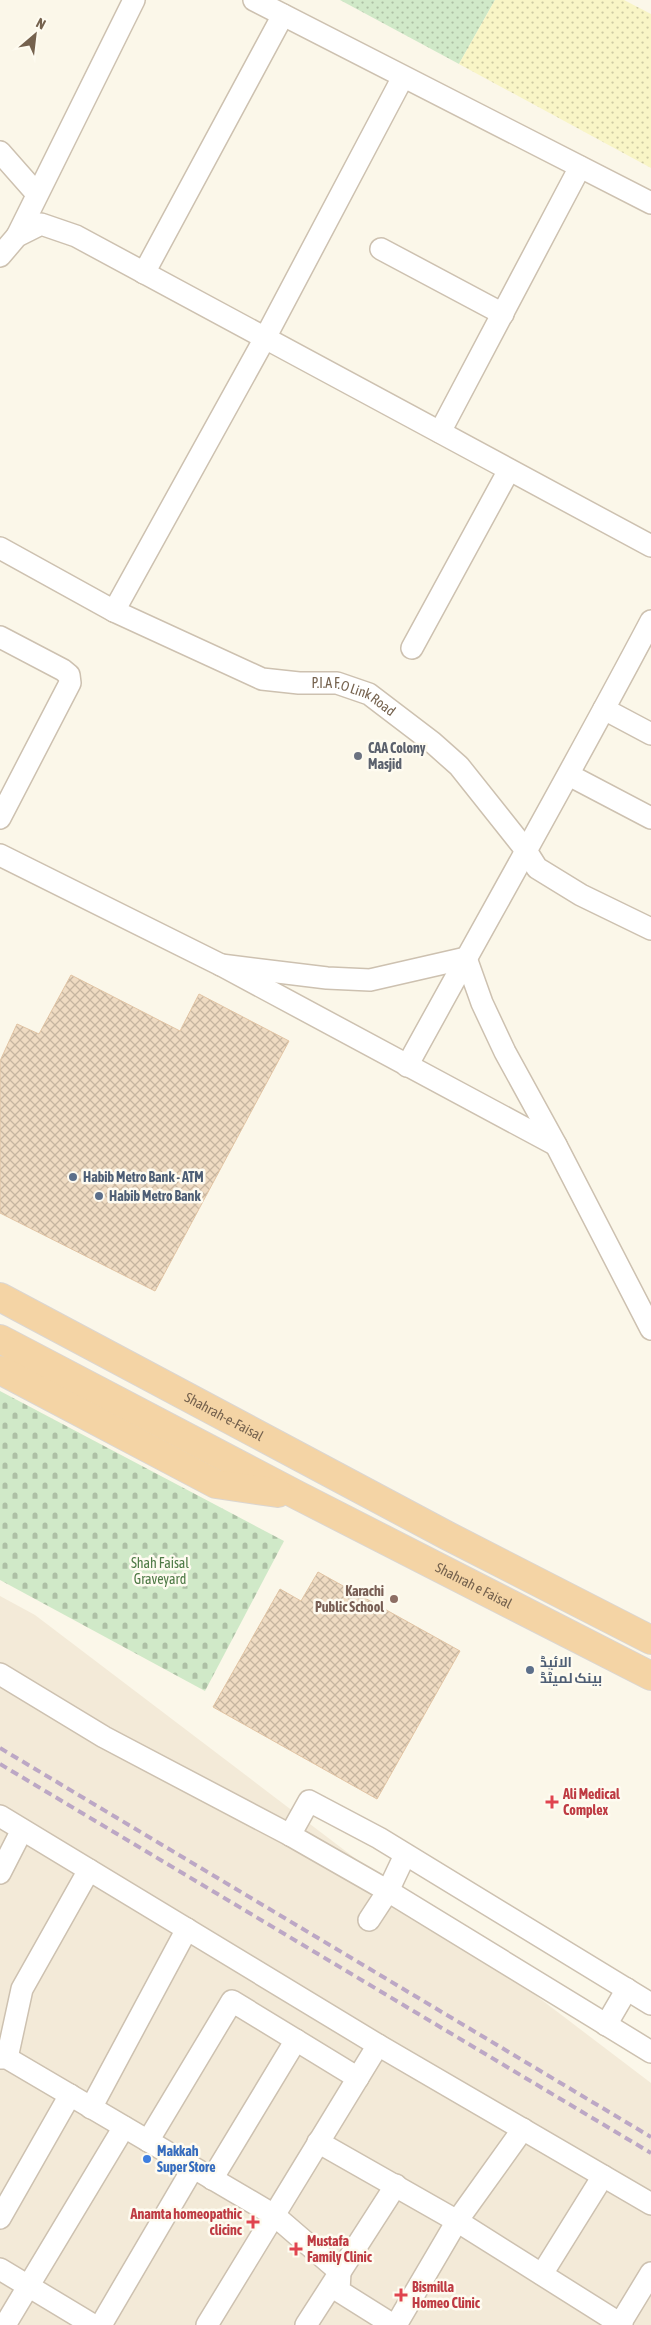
<svg xmlns="http://www.w3.org/2000/svg" width="651" height="2325" font-family="'Asap Condensed',Cairo,sans-serif">
  <style>
    .residential { fill: #f3ead8 }
    .grass { fill: url(#grass-dots) }
    .sand { fill: url(#sand-dots) }
    .cemetery { fill: url(#cemetery-stones) }
    .building { fill: url(#building-cross-hatch); stroke: #e1c4a4 }
    .lines { fill: none; stroke-linecap: round; stroke-linejoin: round }
    .minor-casing { stroke: #cdc1b0; stroke-width: 24 }
    .trunk-casing { stroke: #dbd6d1; stroke-width: 30 }
    .minor { stroke: #fff; stroke-width: 21 }
    .trunk { stroke: #f4d4a5; stroke-width: 28 }
    .rail { stroke: #bca7c5; stroke-width: 4; stroke-dasharray: 8 5; stroke-linecap: butt }
    .worship-dot { fill: #6b7280; stroke: #fefbf0; stroke-width: 2 }
    .service-dot { fill: #5c6f8a; stroke: #fefbf0; stroke-width: 2 }
    .education-dot { fill: #8d6e63; stroke: #fefbf0; stroke-width: 2 }
    .health-dot { fill: #e0444e; stroke: #fefbf0; stroke-width: 2 }
    .shop-dot { fill: #3f7fe0; stroke: #fefbf0; stroke-width: 2 }
    .labels { text-anchor: middle; stroke-width: 5; stroke-linejoin: round; paint-order: stroke }
    .street-label { font-size: 14px; fill: #75624e; stroke: #fefbf0 }
    .worship-label { font-size: 14px; font-weight: bold; fill: #5b616d; stroke: #fefbf0; text-anchor: start }
    .service-label { font-size: 14px; font-weight: bold; fill: #4e5e75; stroke: #fefbf0; text-anchor: start }
    .park-label { font-size: 14px; fill: #4e7a46; stroke: #fefbf0 }
    .education-label { font-size: 14px; font-weight: bold; fill: #785e54; stroke: #fefbf0; text-anchor: end }
    .health-label { font-size: 14px; font-weight: bold; fill: #be3a42; stroke: #fefbf0; text-anchor: start }
    .shop-label { font-size: 14px; font-weight: bold; fill: #366cbe; stroke: #fefbf0; text-anchor: start }
  </style>
  <defs>
    <pattern id="grass-dots" width="8" height="8" patternUnits="userSpaceOnUse" patternTransform="scale(1.25)"><rect width="8" height="8" fill="#d0e9c8"/><path d="M2 2h.1M6 6h.1" fill="none" stroke="#adc0a5" stroke-width="1.8" stroke-linecap="round"/></pattern>
    <pattern id="sand-dots" width="8" height="8" patternUnits="userSpaceOnUse" patternTransform="scale(1.25)"><rect width="8" height="8" fill="#f9f5c6"/><path d="M2 2h.1M6 6h.1" fill="none" stroke="#cecaa3" stroke-width="1.8" stroke-linecap="round"/></pattern>
    <pattern id="cemetery-stones" width="16" height="16" patternUnits="userSpaceOnUse" patternTransform="scale(1.25)"><rect width="16" height="16" fill="#d0e9c8"/><path d="M2 7V4a2 2 0 0 1 4 0v3zM10 15v-3a2 2 0 0 1 4 0v3z" fill="#adc0a5"/></pattern>
    <pattern id="building-cross-hatch" width="8" height="8" patternUnits="userSpaceOnUse" patternTransform="scale(1.25)"><rect width="8" height="8" fill="#efdbc2"/><path d="M0 0l8 8M0 8l8-8" fill="none" stroke="#c6b5a0"/></pattern>
  </defs>
  <rect width="100%" height="100%" fill="#fbf7e9"/>
  <polygon class="residential" points="0,1596 35,1615 651,2083 651,2325 0,2325"/>
  <polygon class="grass" points="340,0 495,0 459,64"/>
  <polygon class="sand" points="495,0 624,0 651,14 651,168 459,64"/>
  <polygon class="cemetery" points="0,1391 284,1541 205,1691 0,1580"/>
  <g class="building">
    <polygon points="71,975 180,1031 199,994 289,1041 155,1291 0,1213 0,1061 17,1024 39,1034"/>
    <polygon points="318,1572 460,1651 377,1799 213,1707 280,1589 301,1601"/>
  </g>
  <g class="lines">
    <defs>
      <g id="minor">
        <polyline points="254,0 651,203"/>
        <polyline points="0,152 37,194"/>
        <polyline points="17,236 134,0"/>
        <polyline points="381,249 503,314"/>
        <polyline points="0,256 17,236 41,224 76,236 651,546"/>
        <polyline points="144,273 283,15"/>
        <polyline points="440,432 580,167"/>
        <path id="s1" d="M0,548l114,63 148,68 37,4h38l32,11 63,48 27,24 66,83 12,19 44,27 70,34"/>
        <polyline points="114,611 265,338 403,77"/>
        <polyline points="0,637 63,670 69,675 70,683 0,818"/>
        <polyline points="412,648 509,470"/>
        <polyline points="604,709 651,734"/>
        <polyline points="569,775 651,818"/>
        <polyline points="0,855 221,965 556,1145"/>
        <polyline points="221,965 327,978 370,980 466,958 482,1003 505,1052 556,1145 651,1329"/>
        <path d="M407,1066c81,-148 165,-295 244,-445"/>
        <polyline points="0,1674 104,1737 290,1835 388,1891 651,2052"/>
        <polyline points="0,1816 378,2045 651,2204"/>
        <polyline points="290,1835 309,1801 379,1838 651,2004"/>
        <polyline points="0,1873 22,1830"/>
        <polyline points="369,1920 388,1891 405,1855"/>
        <polyline points="606,2025 627,1989"/>
        <polyline points="0,2058 7,2058 274,2215 340,2272 339,2291 393,2325"/>
        <polyline points="7,2058 22,1989 89,1870"/>
        <polyline points="91,2108 187,1929"/>
        <polyline points="148,2141 232,2001 358,2078"/>
        <polyline points="318,2142 457,2221 622,2325"/>
        <polyline points="212,2179 296,2040"/>
        <polyline points="0,2218 70,2095"/>
        <polyline points="0,2269 93,2325"/>
        <polyline points="542,2274 603,2176"/>
        <polyline points="620,2324 651,2273"/>
        <polyline points="5,2325 124,2127"/>
        <polyline points="101,2325 193,2168"/>
        <polyline points="207,2325 378,2045"/>
        <polyline points="306,2325 396,2185"/>
        <polyline points="396,2325 457,2221 523,2129"/>
      </g>
      <g id="trunk">
        <path id="s2" d="M0,1297l448,239 203,104"/>
        <path id="s3" d="M0,1339l297,156 354,181"/>
        <polyline points="0,1370 216,1484 278,1493"/>
      </g>
    </defs>
    <use href="#minor" class="minor-casing"/>
    <use href="#trunk" class="trunk-casing"/>
    <use href="#minor" class="minor"/>
    <use href="#trunk" class="trunk"/>
    <g class="rail">
      <polyline points="0,1748 651,2137"/>
      <polyline points="0,1764 651,2153"/>
    </g>
  </g>
  <circle class="worship-dot" cx="358" cy="756" r="5"/>
  <g class="service-dot">
    <circle cx="73" cy="1177" r="5"/>
    <circle cx="99" cy="1196" r="5"/>
    <circle cx="530" cy="1670" r="5"/>
  </g>
  <circle class="education-dot" cx="394" cy="1599" r="5"/>
  <g class="health-dot">
    <path d="M549.5 1794.5h5v5h5v5h-5v5h-5v-5h-5v-5h5z"/>
    <path d="M250.5 2214.5h5v5h5v5h-5v5h-5v-5h-5v-5h5z"/>
    <path d="M293.5 2241.5h5v5h5v5h-5v5h-5v-5h-5v-5h5z"/>
    <path d="M398.5 2287.5h5v5h5v5h-5v5h-5v-5h-5v-5h5z"/>
  </g>
  <circle class="shop-dot" cx="147" cy="2159" r="5"/>
  <g class="labels">
    <g class="street-label">
      <text dy="5" stroke="none"><textPath href="#s1" startOffset="388">P.I.A F.O Link Road</textPath></text>
      <text dy="5" stroke="none"><textPath href="#s2" startOffset="254">Shahrah-e-Faisal</textPath></text>
      <text dy="5" stroke="none"><textPath href="#s3" startOffset="534">Shahrah e Faisal</textPath></text>
    </g>
    <g class="worship-label">
      <text x="368" y="753">CAA Colony<tspan x="368" dy="16">Masjid</tspan></text>
    </g>
    <g class="service-label">
      <text x="83" y="1182">Habib Metro Bank - ATM</text>
      <text x="109" y="1201">Habib Metro Bank</text>
      <text x="540" y="1667">الائیڈ<tspan x="540" dy="16">بینک لمیٹڈ</tspan></text>
    </g>
    <g class="park-label">
      <text x="160" y="1568">Shah Faisal<tspan x="160" dy="16">Graveyard</tspan></text>
    </g>
    <g class="education-label">
      <text x="384" y="1596">Karachi<tspan x="384" dy="16">Public School</tspan></text>
    </g>
    <g class="health-label">
      <text x="563" y="1799">Ali Medical<tspan x="563" dy="16">Complex</tspan></text>
      <text x="242" y="2219" text-anchor="end">Anamta homeopathic<tspan x="242" dy="16">clicinc</tspan></text>
      <text x="307" y="2246">Mustafa<tspan x="307" dy="16">Family Clinic</tspan></text>
      <text x="412" y="2292">Bismilla<tspan x="412" dy="16">Homeo Clinic</tspan></text>
    </g>
    <g class="shop-label">
      <text x="157" y="2156">Makkah<tspan x="157" dy="16">Super Store</tspan></text>
    </g>
  </g>
  <g transform="translate(35 35) rotate(28)" stroke="#fefbf0" stroke-width="4" paint-order="stroke">
  <path d="M0-4L9 19L0 12L-9 19Z" fill="#75624e"/>
  <text y="-8" font-size="14" font-weight="bold" text-anchor="middle" fill="#75624e">N</text>
  </g>
</svg>
